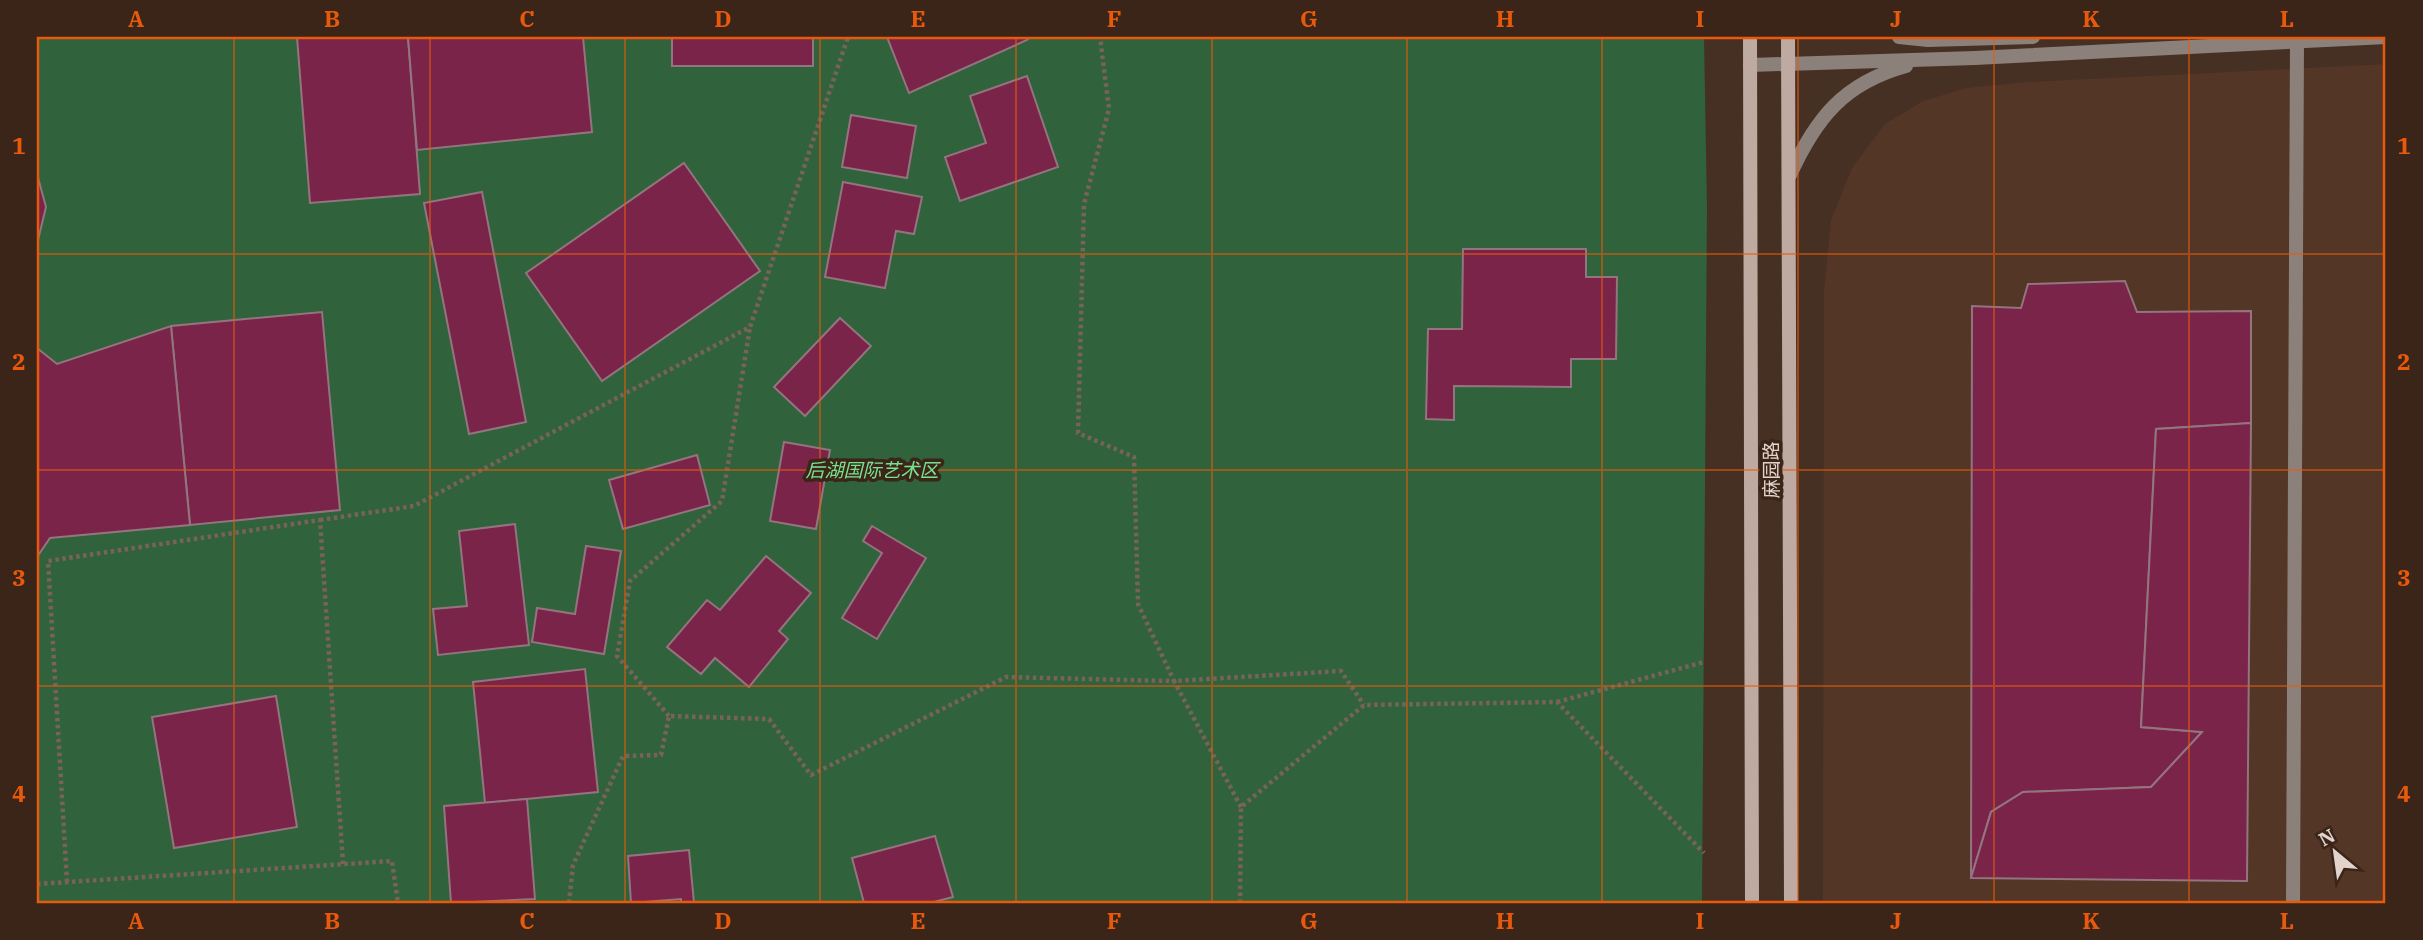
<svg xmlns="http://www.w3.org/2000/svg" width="2423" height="940" font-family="'IBM Plex Serif','Noto Sans SC',serif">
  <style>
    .built { fill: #533626 }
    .green { fill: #30623b }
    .building { fill: #7a244a; stroke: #92757e; stroke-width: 2 }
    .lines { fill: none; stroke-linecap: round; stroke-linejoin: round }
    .path { stroke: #786359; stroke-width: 4.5; stroke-dasharray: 3.5 3.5; stroke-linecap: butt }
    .service { stroke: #8c807a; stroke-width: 14 }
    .tertiary { stroke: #8c807a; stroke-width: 14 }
    .secondary { stroke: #beaaa1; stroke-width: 14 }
    .grid { fill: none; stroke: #e8590c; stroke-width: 2; stroke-opacity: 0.55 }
    .labels { text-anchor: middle; stroke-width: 7; stroke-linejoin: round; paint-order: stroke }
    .park-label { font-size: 19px; font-style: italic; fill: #77e28d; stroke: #3b2519 }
    .street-label { font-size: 19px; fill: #e2d4cc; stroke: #3b2519 }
    .neatline { fill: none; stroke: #e8590c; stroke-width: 2.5 }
    .grid-label { font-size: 23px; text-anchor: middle; font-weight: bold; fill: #e8590c }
  </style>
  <rect width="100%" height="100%" fill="#462f23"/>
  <polygon class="built" points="2386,64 2386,903 1823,903 1824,290 1831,220 1852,168 1885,124 1923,101 1966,88 2026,82"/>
  <polygon class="green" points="37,37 1704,37 1707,208 1702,903 37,903"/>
  <g class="building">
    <polygon points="297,37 408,37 420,194 310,203"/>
    <polygon points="408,37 583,37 592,132 417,150"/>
    <rect x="672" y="37" width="141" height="29"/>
    <polygon points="887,37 1030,37 1027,40 909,93"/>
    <polygon points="1027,76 1058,167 960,201 945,157 986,143 970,96"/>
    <polygon points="851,115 916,126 907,178 842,167"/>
    <polygon points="684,163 760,271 602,381 526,273"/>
    <polygon points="37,174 46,207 37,244"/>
    <polygon points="843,182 922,197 914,234 896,231 885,288 825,277"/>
    <polygon points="482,192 526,422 469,434 424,203"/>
    <polygon points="1463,249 1586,249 1586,277 1617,277 1616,359 1571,359 1571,387 1454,386 1454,420 1426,419 1428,329 1462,329"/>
    <polygon points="2125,281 2137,312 2251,311 2251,423 2156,429 2141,727 2202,732 2151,787 2023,792 1991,812 1971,878 1972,306 2021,308 2028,284"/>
    <polygon points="322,312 340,510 190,525 171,326"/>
    <polygon points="840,318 871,346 805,416 774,387"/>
    <polygon points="171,326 190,525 50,538 37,557 37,348 57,364"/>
    <polygon points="2251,423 2247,881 1971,878 1991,812 2023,792 2151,787 2202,732 2141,727 2156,429"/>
    <polygon points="784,442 830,450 816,529 770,521"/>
    <polygon points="697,455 710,505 623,529 609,480"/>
    <polygon points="515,524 529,645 438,655 433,609 467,606 459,531"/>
    <polygon points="872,526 926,558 877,639 842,618 882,553 863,541"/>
    <polygon points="586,546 621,551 604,654 532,642 537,608 575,614"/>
    <polygon points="766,556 811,593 779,631 788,639 749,687 715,658 701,674 667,647 707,600 720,610"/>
    <polygon points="585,669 598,792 485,803 473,682"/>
    <polygon points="276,696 297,827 174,848 152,717"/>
    <polygon points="527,799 535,899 451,903 444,806"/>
    <polygon points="935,836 953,897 930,903 864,903 852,858"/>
    <polygon points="689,850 694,903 681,903 681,899 631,903 628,856"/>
  </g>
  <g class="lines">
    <g class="path">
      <polyline points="320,520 414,506 750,327 848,37"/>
      <polyline points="1557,702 1704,662"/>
      <polyline points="669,716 617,656 630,581 722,501 750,327"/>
      <polyline points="1241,807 1174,681 1341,671 1364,705"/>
      <polyline points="67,882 48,561 320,520 343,864"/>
      <polyline points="37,884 392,861 398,903"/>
      <polyline points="569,903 573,865 623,756 661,755 669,716 769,719 811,775 1006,677 1174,681 1138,604 1134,457 1078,433 1084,204 1109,109 1100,37"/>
      <polyline points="1240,903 1241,807 1364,705 1557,702 1704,853"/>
    </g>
    <polyline class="service" points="2293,903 2297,42"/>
    <g class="tertiary">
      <polyline points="1899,37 1928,40 2033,37"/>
      <polyline points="1750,65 1975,58 2386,37"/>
      <path d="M1790,175c26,-57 54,-92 116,-109"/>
    </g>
    <g class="secondary">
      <polyline points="1750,37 1752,903"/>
      <polyline points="1788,37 1791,903"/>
    </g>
  </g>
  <path class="grid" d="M234,37v866M430,37v866M625,37v866M820,37v866M1016,37v866M1212,37v866M1407,37v866M1602,37v866M1798,37v866M1994,37v866M2189,37v866M37,254h2349M37,470h2349M37,686h2349"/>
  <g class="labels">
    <g class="park-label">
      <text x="872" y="477">后湖国际艺术区</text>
    </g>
    <g class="street-label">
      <text transform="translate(1771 470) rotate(-90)" y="7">麻园路</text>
    </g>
  </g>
  <rect width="2423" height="940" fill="none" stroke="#3b2519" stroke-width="77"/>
  <g transform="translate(2335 852) rotate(331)" stroke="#3b2519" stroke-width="5" paint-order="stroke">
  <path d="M0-5L12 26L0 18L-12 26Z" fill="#e2d4cc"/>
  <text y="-10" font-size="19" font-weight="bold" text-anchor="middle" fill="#e2d4cc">N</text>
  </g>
  <rect x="38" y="38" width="2346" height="864" class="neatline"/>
  <g class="grid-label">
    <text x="136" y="27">A</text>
    <text x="332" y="27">B</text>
    <text x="527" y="27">C</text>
    <text x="723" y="27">D</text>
    <text x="918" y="27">E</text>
    <text x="1114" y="27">F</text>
    <text x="1309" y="27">G</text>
    <text x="1505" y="27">H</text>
    <text x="1700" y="27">I</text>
    <text x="1896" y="27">J</text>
    <text x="2091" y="27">K</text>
    <text x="2287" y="27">L</text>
    <text x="19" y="154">1</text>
    <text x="2404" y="154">1</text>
    <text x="19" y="370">2</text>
    <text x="2404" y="370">2</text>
    <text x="19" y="586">3</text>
    <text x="2404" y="586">3</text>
    <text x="19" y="802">4</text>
    <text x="2404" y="802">4</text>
    <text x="136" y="929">A</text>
    <text x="332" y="929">B</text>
    <text x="527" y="929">C</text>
    <text x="723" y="929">D</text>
    <text x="918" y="929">E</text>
    <text x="1114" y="929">F</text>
    <text x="1309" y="929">G</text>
    <text x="1505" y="929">H</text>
    <text x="1700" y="929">I</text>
    <text x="1896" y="929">J</text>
    <text x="2091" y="929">K</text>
    <text x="2287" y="929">L</text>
  </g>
</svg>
